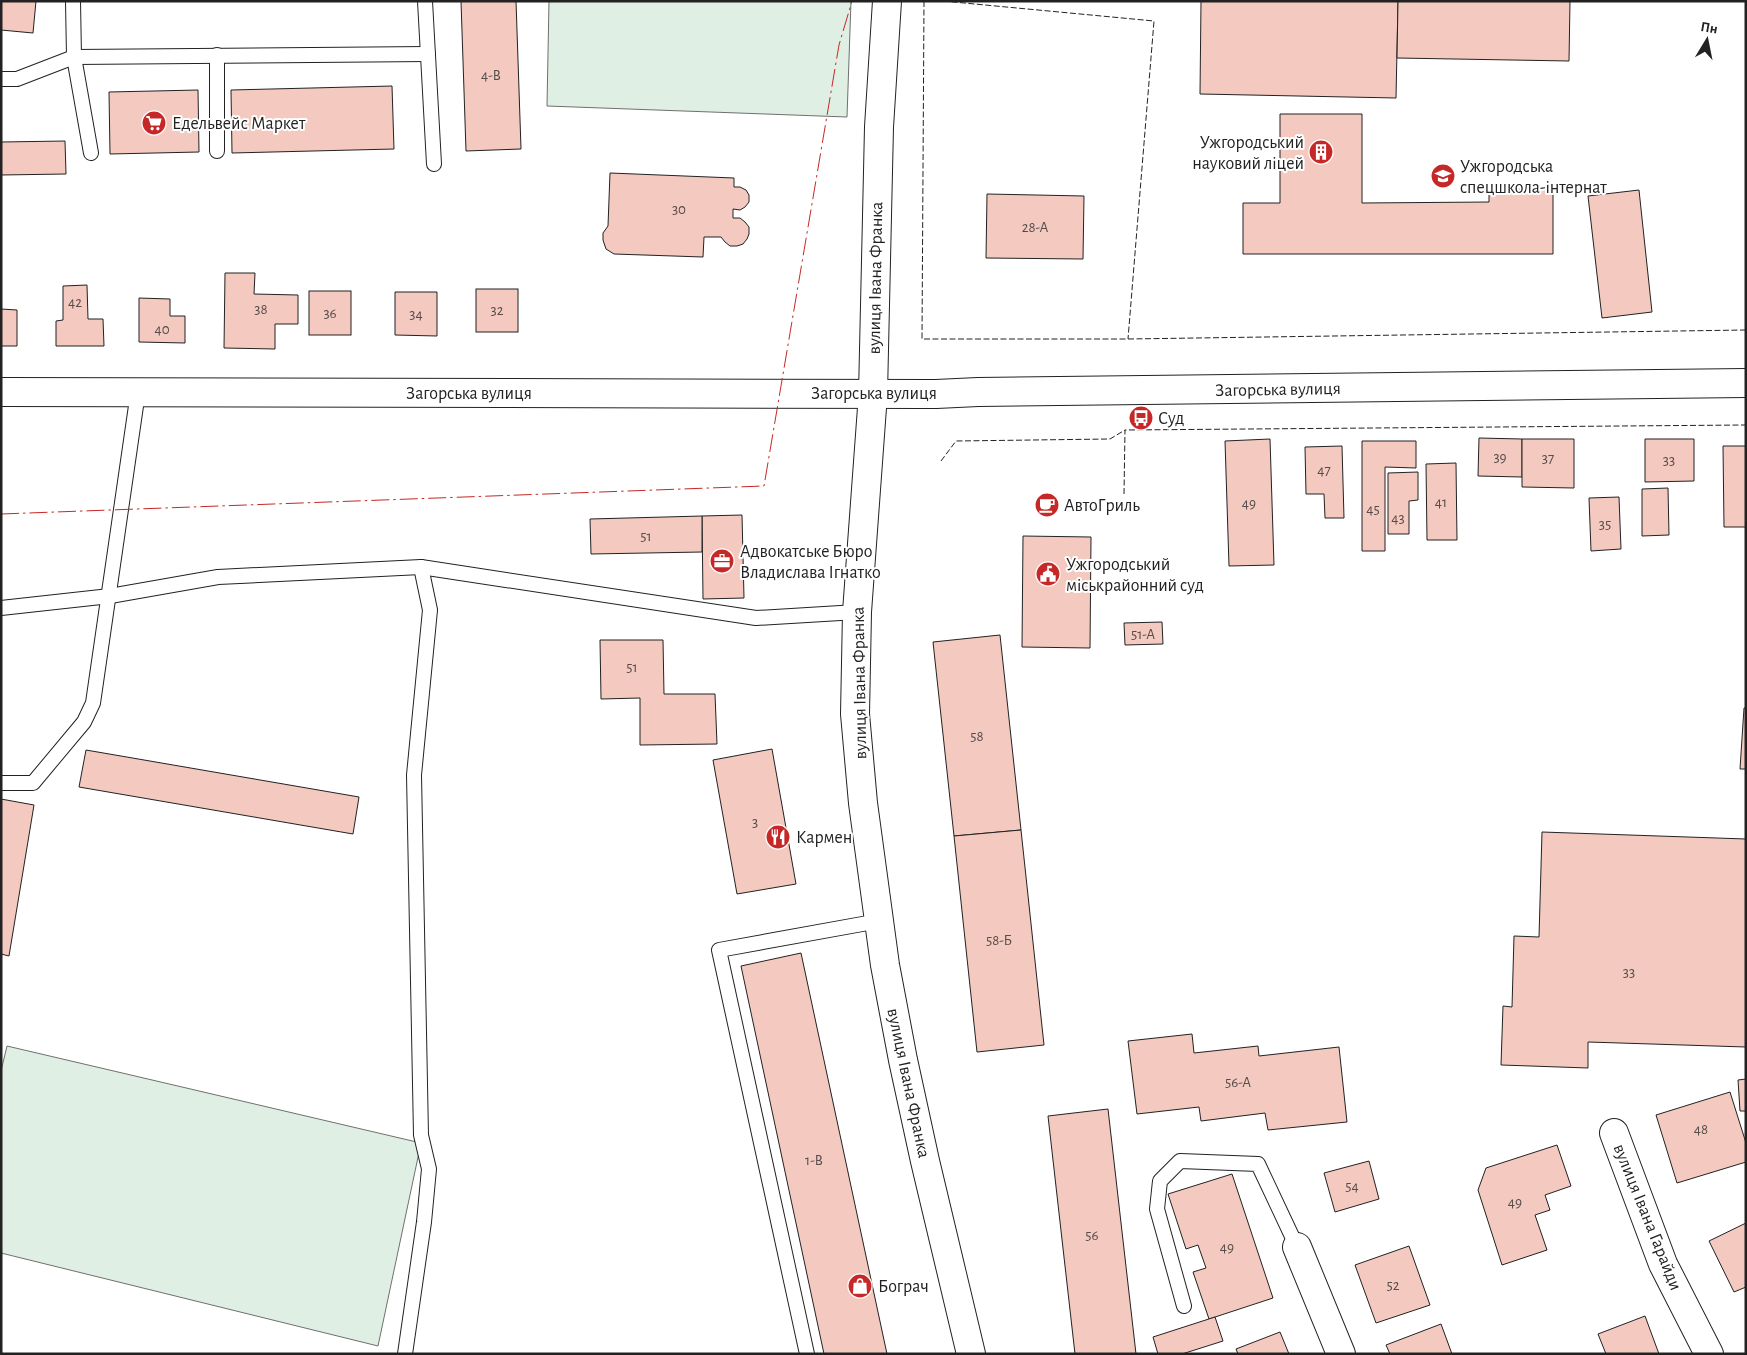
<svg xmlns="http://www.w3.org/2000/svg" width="1747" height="1355" font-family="'Alegreya Sans',sans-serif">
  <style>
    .green { fill: #e0efe3; stroke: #6f6f6f }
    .building { fill: #f3c9c0; stroke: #222 }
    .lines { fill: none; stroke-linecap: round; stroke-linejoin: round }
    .lane-casing { stroke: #222; stroke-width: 16 }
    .street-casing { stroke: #222; stroke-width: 30 }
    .secondary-casing { stroke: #222; stroke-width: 30 }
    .lane { stroke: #fff; stroke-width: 14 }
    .street { stroke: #fff; stroke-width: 28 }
    .secondary { stroke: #fff; stroke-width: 28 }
    .fence { stroke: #222; stroke-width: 1; stroke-dasharray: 6 2.5; stroke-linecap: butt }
    .power { stroke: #c62828; stroke-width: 1; stroke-dasharray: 18 4 2.5 4; stroke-linecap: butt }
    .labels { text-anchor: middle; stroke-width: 4; stroke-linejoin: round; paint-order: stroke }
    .number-label { font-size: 15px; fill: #564c4a }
    .poi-label { font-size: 18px; fill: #222; stroke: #fff; text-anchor: start }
    .street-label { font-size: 18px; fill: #222; stroke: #fff }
  </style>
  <rect width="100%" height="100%" fill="#fff"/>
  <g class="green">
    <polygon points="549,1 851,1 847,117 547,106"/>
    <polygon points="7,1046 421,1143 378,1346 1,1253 1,1071"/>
  </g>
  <g class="building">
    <polygon points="1,1 36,1 33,33 1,30"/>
    <polygon points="461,1 516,1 521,149 466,151"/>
    <polygon points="1201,1 1398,1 1396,98 1200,94"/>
    <polygon points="1398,1 1570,1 1569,61 1397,58"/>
    <polygon points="392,86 394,149 232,153 231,90"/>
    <polygon points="198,90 199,152 110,154 109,92"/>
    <polygon points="1280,114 1362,114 1362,203 1489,202 1489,189 1553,189 1553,254 1243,254 1243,203 1280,203"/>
    <polygon points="65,141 66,174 1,175 1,142"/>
    <polygon points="610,173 734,178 734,187 740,187 746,190 749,195 749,202 745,207 740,210 733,209 733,218 740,218 745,222 749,227 749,234 747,239 743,244 737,246 730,246 725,242 721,237 704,237 703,257 614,254 606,249 603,240 603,233 608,226"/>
    <polygon points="1639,190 1652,312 1602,318 1588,196"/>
    <polygon points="987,194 1084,196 1083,259 986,258"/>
    <polygon points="225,273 255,273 254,294 298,295 298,324 275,324 275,349 224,348"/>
    <polygon points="87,285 88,319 103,319 104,346 56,346 56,321 63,320 63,286"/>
    <rect x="476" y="289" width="42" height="43"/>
    <rect x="309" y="291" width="42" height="44"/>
    <polygon points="395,292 437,292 437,336 395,335"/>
    <polygon points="139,298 170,299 170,316 185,316 185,343 139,342"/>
    <polygon points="1,309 17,310 17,346 1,346"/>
    <polygon points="1479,438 1522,439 1522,477 1478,476"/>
    <polygon points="1270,439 1274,565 1229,566 1225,441"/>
    <polygon points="1522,439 1574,439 1574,488 1522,487"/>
    <polygon points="1645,439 1694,439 1694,481 1645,482"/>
    <polygon points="1362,441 1416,441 1416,468 1385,467 1385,551 1362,551"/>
    <polygon points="1342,446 1344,518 1325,518 1324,494 1306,494 1305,447"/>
    <polygon points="1723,446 1746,446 1746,527 1724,527"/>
    <polygon points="1456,463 1457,540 1427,540 1426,464"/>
    <polygon points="1418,472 1418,500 1409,501 1409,534 1388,534 1388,473"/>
    <polygon points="1668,488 1669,535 1642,536 1642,489"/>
    <polygon points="1619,497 1621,549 1591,551 1589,498"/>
    <polygon points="742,515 744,598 703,599 702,516"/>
    <polygon points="702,516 702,552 591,554 590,519"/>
    <polygon points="1023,536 1091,537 1090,648 1022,647"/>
    <polygon points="1162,622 1163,644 1125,645 1124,623"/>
    <polygon points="1000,635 1021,830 954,836 933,642"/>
    <polygon points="600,640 663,640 664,694 715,694 717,744 640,745 640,698 601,699"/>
    <polygon points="1744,708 1746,708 1746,769 1740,769"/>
    <polygon points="772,749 796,884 737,894 713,760"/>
    <polygon points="86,750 359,797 353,834 79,787"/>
    <polygon points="1,799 34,805 9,956 1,954"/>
    <polygon points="1021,830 1044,1045 977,1052 954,836"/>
    <polygon points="1542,832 1746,839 1746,1047 1588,1042 1588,1068 1501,1065 1503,1006 1512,1007 1514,936 1539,937"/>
    <polygon points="801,953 887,1354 824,1354 741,966"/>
    <polygon points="1192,1034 1194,1053 1258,1046 1259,1056 1339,1047 1347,1122 1268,1130 1265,1113 1201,1121 1199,1107 1137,1114 1128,1041"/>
    <polygon points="1746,1079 1746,1111 1740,1111 1738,1080"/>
    <polygon points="1730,1092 1746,1143 1746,1162 1677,1183 1656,1115"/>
    <polygon points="1108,1109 1136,1354 1075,1354 1048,1116"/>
    <polygon points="1557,1145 1571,1186 1545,1195 1550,1210 1535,1215 1547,1250 1502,1265 1478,1190 1486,1168"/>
    <polygon points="1369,1161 1379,1199 1335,1212 1324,1173"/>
    <polygon points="1232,1174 1273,1298 1209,1319 1193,1272 1206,1268 1198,1245 1186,1249 1168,1194"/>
    <polygon points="1746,1223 1746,1287 1734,1292 1709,1241"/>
    <polygon points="1409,1246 1430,1305 1376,1323 1355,1265"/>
    <polygon points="1645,1316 1659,1354 1606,1354 1598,1334"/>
    <polygon points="1215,1317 1223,1341 1182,1354 1158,1354 1153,1337"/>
    <polygon points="1441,1324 1452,1354 1390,1354 1386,1345"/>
    <polygon points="1280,1332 1289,1354 1238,1354 1236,1349"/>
  </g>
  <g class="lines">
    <defs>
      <g id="lane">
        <polyline points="73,1 74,57 91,153"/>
        <polyline points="425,1 434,164"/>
        <polyline points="1,79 17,79 74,57 428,54"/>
        <polyline points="217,151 217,55"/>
        <polyline points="1,608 110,596 218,577 421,567 756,618 857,612"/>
        <polyline points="1,783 33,783 84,722 93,703 138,392"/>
        <polyline points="1184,1306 1157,1209 1160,1181 1180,1161 1258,1164 1297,1247"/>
        <polyline points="405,1354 424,1222 429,1169 421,1135 414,775 430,610 421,567"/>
        <polyline points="807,1354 719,950 879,921"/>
      </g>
      <g id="street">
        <polyline points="873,394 879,127 887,1"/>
        <polyline points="1614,1133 1663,1264 1709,1354"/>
        <polyline points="1297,1247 1341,1354"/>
      </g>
      <g id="secondary">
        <polyline points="1,392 936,394 978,392 1746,383"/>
        <polyline points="873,394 857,612 855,714 863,803 885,965 903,1060 925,1161 971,1354"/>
      </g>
    </defs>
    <use href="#lane" class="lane-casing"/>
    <use href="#street" class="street-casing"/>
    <use href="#secondary" class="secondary-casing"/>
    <use href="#lane" class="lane"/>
    <use href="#street" class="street"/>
    <use href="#secondary" class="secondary"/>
    <g class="fence">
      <polyline points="924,1 922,339 1128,339 1746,330"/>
      <polyline points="943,1 1154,21 1128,339"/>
      <polyline points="941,461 956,441 1110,439 1125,430"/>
      <polyline points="1124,494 1125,430 1746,425"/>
    </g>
    <polyline class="power" points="1,514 764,486 839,45 852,1"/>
  </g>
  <defs>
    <symbol id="supermarket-disc" viewBox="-11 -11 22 22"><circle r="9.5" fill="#c62828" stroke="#fff"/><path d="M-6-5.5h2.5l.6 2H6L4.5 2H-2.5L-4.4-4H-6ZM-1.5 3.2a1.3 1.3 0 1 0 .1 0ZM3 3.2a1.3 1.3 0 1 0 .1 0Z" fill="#fff"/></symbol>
    <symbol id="building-disc" viewBox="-11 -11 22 22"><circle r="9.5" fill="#c62828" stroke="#fff"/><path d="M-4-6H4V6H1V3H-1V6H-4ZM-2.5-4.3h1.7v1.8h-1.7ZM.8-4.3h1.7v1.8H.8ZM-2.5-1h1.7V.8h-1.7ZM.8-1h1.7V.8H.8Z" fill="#fff"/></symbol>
    <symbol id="school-disc" viewBox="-11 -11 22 22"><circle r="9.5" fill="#c62828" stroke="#fff"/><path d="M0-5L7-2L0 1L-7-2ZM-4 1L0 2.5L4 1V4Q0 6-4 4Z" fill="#fff"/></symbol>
    <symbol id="bus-disc" viewBox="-11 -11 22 22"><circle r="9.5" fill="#c62828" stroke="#fff"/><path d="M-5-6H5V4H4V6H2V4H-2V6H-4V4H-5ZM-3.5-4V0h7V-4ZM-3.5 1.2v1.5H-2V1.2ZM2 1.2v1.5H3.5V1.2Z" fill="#fff"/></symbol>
    <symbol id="cafe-disc" viewBox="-11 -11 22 22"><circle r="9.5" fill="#c62828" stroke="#fff"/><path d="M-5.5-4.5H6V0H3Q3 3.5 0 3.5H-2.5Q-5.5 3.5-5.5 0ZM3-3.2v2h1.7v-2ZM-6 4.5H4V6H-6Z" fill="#fff"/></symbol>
    <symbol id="office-disc" viewBox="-11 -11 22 22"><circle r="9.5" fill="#c62828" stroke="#fff"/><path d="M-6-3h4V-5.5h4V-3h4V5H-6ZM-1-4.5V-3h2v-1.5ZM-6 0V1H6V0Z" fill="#fff"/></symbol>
    <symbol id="civic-disc" viewBox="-11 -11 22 22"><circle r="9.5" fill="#c62828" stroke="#fff"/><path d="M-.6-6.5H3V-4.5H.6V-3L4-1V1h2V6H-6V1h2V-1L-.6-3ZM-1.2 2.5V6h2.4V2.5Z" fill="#fff"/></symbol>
    <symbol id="restaurant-disc" viewBox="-11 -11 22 22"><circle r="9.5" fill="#c62828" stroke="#fff"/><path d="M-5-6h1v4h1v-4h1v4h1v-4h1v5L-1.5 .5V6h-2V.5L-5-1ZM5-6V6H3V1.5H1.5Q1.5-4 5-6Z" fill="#fff"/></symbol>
    <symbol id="shop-disc" viewBox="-11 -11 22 22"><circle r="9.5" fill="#c62828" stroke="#fff"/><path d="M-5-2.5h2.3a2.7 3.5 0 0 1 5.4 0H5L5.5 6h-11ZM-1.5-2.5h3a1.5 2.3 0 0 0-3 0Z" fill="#fff"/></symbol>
  </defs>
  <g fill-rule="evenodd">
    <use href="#supermarket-disc" x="140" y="109" width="28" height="28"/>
    <use href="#building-disc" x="1307" y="138" width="28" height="28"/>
    <use href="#school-disc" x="1429" y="162" width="28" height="28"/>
    <use href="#bus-disc" x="1127" y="404" width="28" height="28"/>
    <use href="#cafe-disc" x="1033" y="491" width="28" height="28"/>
    <use href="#office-disc" x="708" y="547" width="28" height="28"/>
    <use href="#civic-disc" x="1034" y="560" width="28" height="28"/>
    <use href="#restaurant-disc" x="764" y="823" width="28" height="28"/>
    <use href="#shop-disc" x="846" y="1272" width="28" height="28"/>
  </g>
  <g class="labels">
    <g class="number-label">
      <text x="491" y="80">4-В</text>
      <text x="679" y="214">30</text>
      <text x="1035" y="232">28-А</text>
      <text x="75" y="307">42</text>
      <text x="261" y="314">38</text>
      <text x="497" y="315">32</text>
      <text x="330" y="318">36</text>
      <text x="416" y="319">34</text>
      <text x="162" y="334">40</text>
      <text x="1500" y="462">39</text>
      <text x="1548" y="463">37</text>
      <text x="1669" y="465">33</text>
      <text x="1324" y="475">47</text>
      <text x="1441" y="507">41</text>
      <text x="1249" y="508">49</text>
      <text x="1373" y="514">45</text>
      <text x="1398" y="523">43</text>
      <text x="1605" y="529">35</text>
      <text x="646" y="541">51</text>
      <text x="1143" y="639">51-А</text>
      <text x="632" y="672">51</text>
      <text x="977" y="741">58</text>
      <text x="755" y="827">3</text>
      <text x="999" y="945">58-Б</text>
      <text x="1629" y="977">33</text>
      <text x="1238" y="1087">56-А</text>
      <text x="1701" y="1134">48</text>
      <text x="814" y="1165">1-В</text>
      <text x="1352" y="1191">54</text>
      <text x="1515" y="1207">49</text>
      <text x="1092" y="1240">56</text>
      <text x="1227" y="1252">49</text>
      <text x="1393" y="1290">52</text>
    </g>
    <g class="poi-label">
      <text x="172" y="129">Едельвейс Маркет</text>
      <text x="1304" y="148" text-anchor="end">Ужгородський<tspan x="1304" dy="21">науковий ліцей</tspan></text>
      <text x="1460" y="172">Ужгородська<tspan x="1460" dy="21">спецшкола-інтернат</tspan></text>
      <text x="1158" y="424">Суд</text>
      <text x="1064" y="511">АвтоГриль</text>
      <text x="740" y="557">Адвокатське Бюро<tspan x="740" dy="21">Владислава Ігнатко</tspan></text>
      <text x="1066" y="570">Ужгородський<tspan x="1066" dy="21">міськрайонний суд</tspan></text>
      <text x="796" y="843">Кармен</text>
      <text x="878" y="1292">Бограч</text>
    </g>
    <g class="street-label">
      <text transform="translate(875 278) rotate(-89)" y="6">вулиця Івана Франка</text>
      <text transform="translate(1278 389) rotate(-1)" y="6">Загорська вулиця</text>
      <text x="469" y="399">Загорська вулиця</text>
      <text x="874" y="399">Загорська вулиця</text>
      <text transform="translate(859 683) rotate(-91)" y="6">вулиця Івана Франка</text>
      <text transform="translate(909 1083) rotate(78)" y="6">вулиця Івана Франка</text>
      <text transform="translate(1648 1217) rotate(68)" y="6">вулиця Івана Гарайди</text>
    </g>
  </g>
  <rect width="1747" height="1355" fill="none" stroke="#222222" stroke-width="5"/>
  <g transform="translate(1707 40) rotate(10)" stroke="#ffffff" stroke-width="4" paint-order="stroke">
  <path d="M0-4L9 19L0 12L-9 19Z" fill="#222222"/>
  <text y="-8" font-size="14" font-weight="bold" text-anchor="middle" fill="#222222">Пн</text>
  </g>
</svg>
